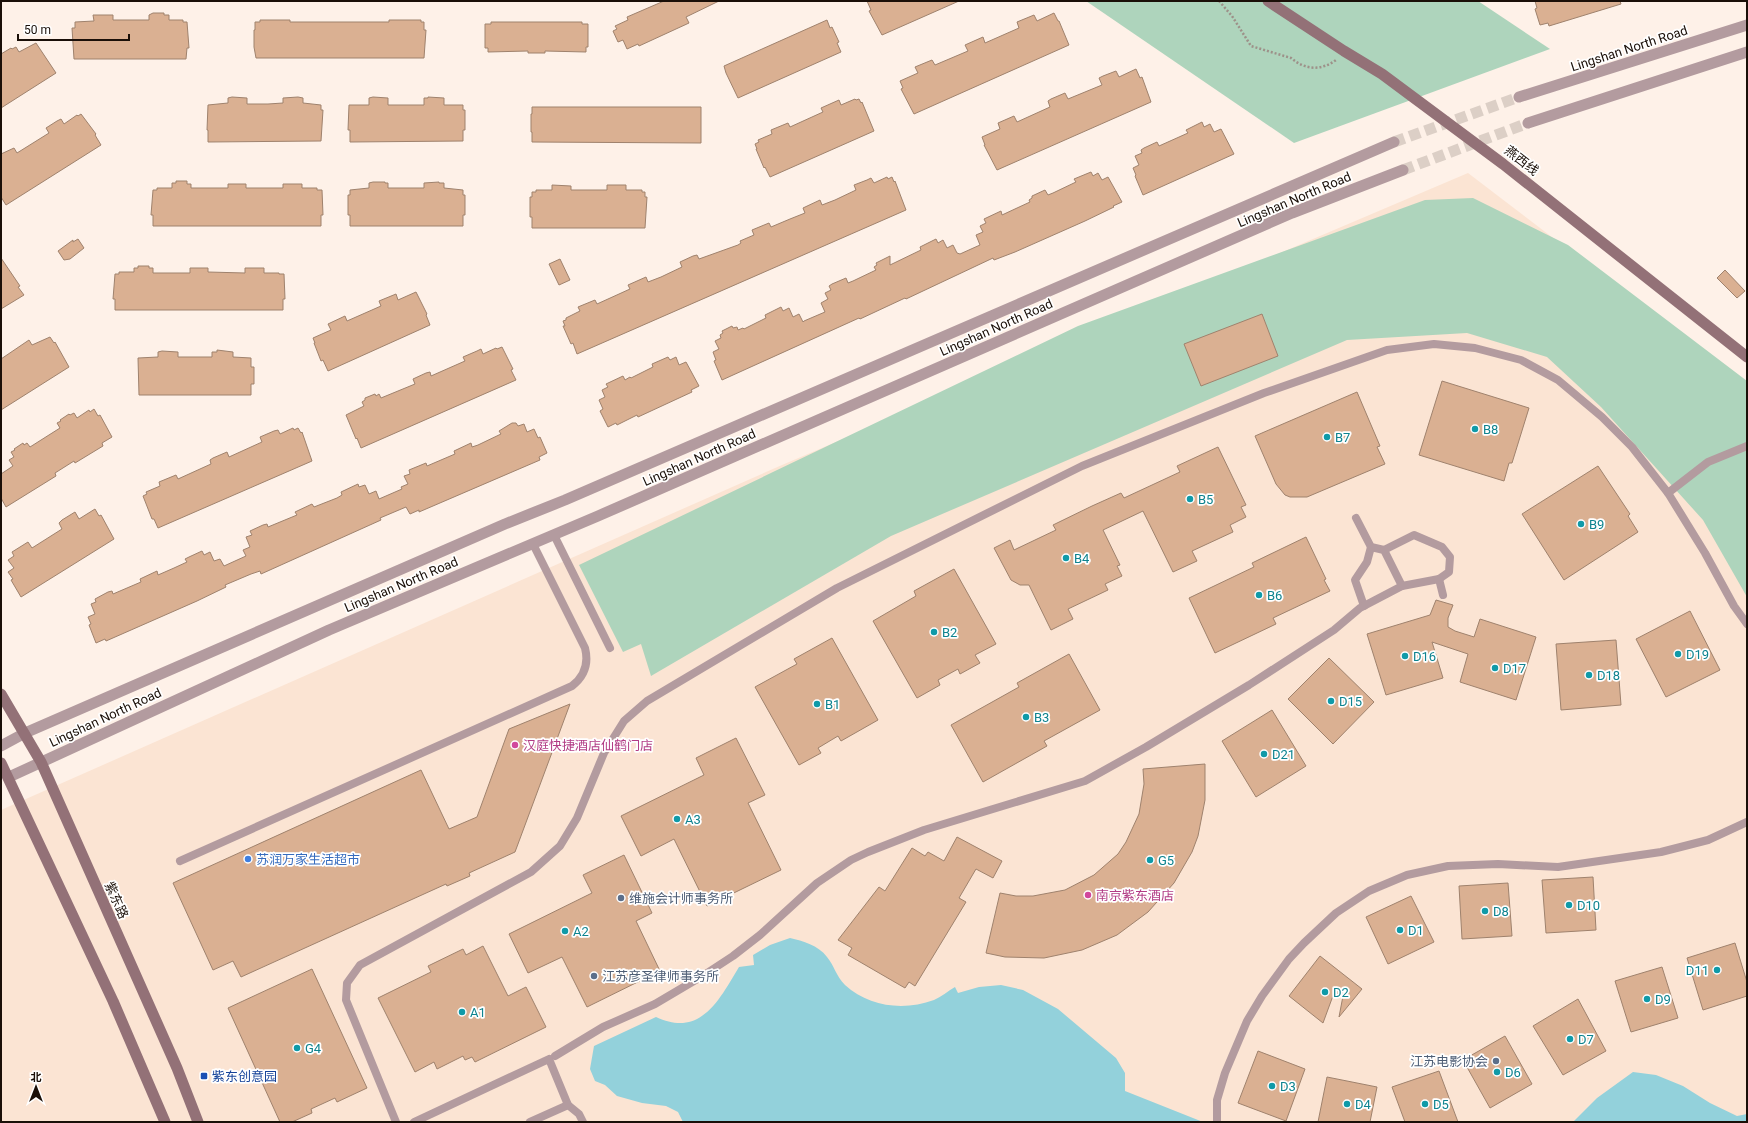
<svg xmlns="http://www.w3.org/2000/svg" width="1748" height="1123" font-family="Roboto,'Noto Sans SC',sans-serif">
  <style>
    .built { fill: #fbe4d3 }
    .green { fill: #aed4bc }
    .water { fill: #93d1db }
    .building { fill: #dab092; stroke: #9f826d }
    .lines { fill: none; stroke-linecap: round; stroke-linejoin: round }
    .tertiary-tunnel { stroke: #dccfc6; stroke-width: 11; stroke-dasharray: 11 5.5; stroke-linecap: butt }
    .path { stroke: #9d9189; stroke-width: 2.5; stroke-dasharray: 2 2; stroke-linecap: butt }
    .service { stroke: #b39b9f; stroke-width: 8 }
    .tertiary { stroke: #b39b9f; stroke-width: 11 }
    .secondary { stroke: #937177; stroke-width: 11 }
    .culture-dot { fill: #0f9aa8; stroke: #fff; stroke-width: 1.5 }
    .hotel-dot { fill: #d1479c; stroke: #fff; stroke-width: 1.5 }
    .shop-dot { fill: #3f7fe0; stroke: #fff; stroke-width: 1.5 }
    .service-dot { fill: #5c6f8a; stroke: #fff; stroke-width: 1.5 }
    .transit-dot { fill: #1a4fb4; stroke: #fff; stroke-width: 1.5 }
    .labels { text-anchor: middle; stroke-width: 3.5; stroke-linejoin: round; paint-order: stroke }
    .street-label { font-size: 13px; fill: #1a0f08; stroke: #fff }
    .culture-label { font-size: 13px; fill: #0d838f; stroke: #fff; text-anchor: start }
    .hotel-label { font-size: 13px; fill: #b23c85; stroke: #fff; text-anchor: start }
    .shop-label { font-size: 13px; fill: #366cbe; stroke: #fff; text-anchor: start }
    .service-label { font-size: 13px; fill: #4e5e75; stroke: #fff; text-anchor: start }
    .transit-label { font-size: 13px; fill: #164399; stroke: #fff; text-anchor: start }
  </style>
  <rect width="100%" height="100%" fill="#fef1e8"/>
  <polygon class="built" points="1468,173 1747,386 1747,1122 1,1122 1,810 782,465"/>
  <g class="green">
    <polygon points="1086,1 1478,1 1550,49 1294,143"/>
    <polygon points="1473,198 1568,245 1747,381 1747,597 1703,520 1601,407 1547,357 1467,333 1347,340 891,536 651,676 641,644 623,652 579,565 1078,326 1425,200"/>
  </g>
  <g class="water">
    <path d="M790,938c13,3 28,7 37,19 7,8 9,19 18,28 24,22 59,26 89,15 7,-3 14,-9 21,-13l3,6 21,-6 22,-2 22,5 35,19 58,49 9,15v18l78,31h-520l-5,-10 -12,-6 -24,-3 -25,-7 -12,-11 -10,-4 -5,-12 4,-23 62,-29c45,21 63,-17 83,-50l15,-2 -1,-10 17,-10z"/>
    <polygon points="1633,1072 1656,1075 1683,1086 1710,1103 1737,1116 1747,1114 1747,1122 1573,1122 1597,1098"/>
  </g>
  <g class="building">
    <polygon points="664,1 719,1 686,17 689,23 639,46 638,44 627,49 623,40 618,42 613,31 617,29 615,26 628,20 627,17"/>
    <polygon points="867,1 959,1 882,35 869,11 871,10"/>
    <polygon points="1535,1 1620,1 1621,4 1549,26 1548,23 1540,25 1535,9 1537,8"/>
    <polygon points="153,13 164,13 164,15 169,15 169,20 183,20 183,22 187,22 189,48 187,48 186,59 74,59 72,28 75,28 75,22 94,21 93,15 113,15 113,20 149,20 149,15"/>
    <polygon points="1054,13 1058,21 1059,21 1069,45 914,114 901,89 903,88 900,81 918,73 915,67 932,60 935,65 968,51 965,45 983,37 985,43 1019,28 1017,22 1034,15 1037,21"/>
    <polygon points="260,20 290,20 290,22 389,22 389,20 421,20 421,22 424,22 424,30 426,30 424,58 256,58 254,47 254,30 255,30 255,22 260,22"/>
    <polygon points="827,20 830,28 832,27 839,42 837,43 841,52 738,98 726,73 724,66"/>
    <polygon points="491,22 582,22 582,24 588,24 588,47 586,47 586,52 545,51 545,53 528,53 528,51 488,52 488,48 485,48 485,24 491,24"/>
    <polygon points="36,43 56,73 1,108 1,54 11,48 12,49 16,47 19,52"/>
    <polygon points="1136,69 1140,78 1142,77 1151,102 997,170 984,145 985,145 982,137 1000,129 998,123 1014,116 1017,122 1050,107 1048,101 1051,99 1065,93 1068,99 1102,85 1099,78 1103,76 1116,71 1119,77"/>
    <polygon points="232,97 247,98 247,104 268,104 283,103 283,98 298,97 303,98 303,103 321,105 321,110 323,110 321,141 208,142 208,130 207,130 208,105 228,103 228,98"/>
    <polygon points="373,97 388,98 388,105 424,105 424,98 428,98 428,97 444,98 444,105 463,105 463,110 465,110 465,130 463,130 463,141 350,142 350,130 348,130 349,105 369,105 369,98"/>
    <polygon points="855,99 856,100 859,99 861,103 862,102 874,131 770,177 765,167 764,168 756,149 757,149 755,144 759,142 758,140 772,134 771,130 788,123 790,127 823,112 821,108 839,100 841,105"/>
    <polygon points="532,107 701,107 701,143 532,142 532,132 531,132 531,114 532,114"/>
    <polygon points="81,114 96,134 95,135 101,145 6,205 1,197 1,154 14,148 17,153 49,133 46,128 57,121 61,119 64,124 77,115 78,116"/>
    <polygon points="1202,122 1204,127 1210,124 1214,132 1221,129 1234,154 1143,195 1135,176 1136,175 1133,168 1139,165 1135,156 1142,153 1141,150 1144,148 1157,142 1159,146 1188,133 1186,130"/>
    <polygon points="1091,172 1093,176 1098,173 1102,180 1108,177 1122,202 1113,206 1114,207 1085,221 1015,252 994,260 993,258 906,299 905,298 860,319 859,318 722,380 714,361 716,360 713,352 719,349 715,341 721,338 720,335 723,333 722,331 732,326 733,328 737,327 738,330 743,328 744,329 766,318 765,315 781,307 783,311 789,308 793,317 799,314 803,322 804,321 825,312 821,303 828,299 825,293 831,290 829,286 832,284 846,278 848,283 853,281 876,270 874,267 877,265 876,263 890,256 890,265 921,250 920,247 936,239 938,243 943,240 947,248 953,245 957,253 960,254 980,245 976,235 983,232 980,226 986,223 984,219 1001,211 1002,215 1030,202 1029,200 1032,198 1032,196 1045,190 1048,195 1053,193 1076,182 1074,179"/>
    <polygon points="887,177 888,179 892,177 894,182 895,181 906,210 577,354 573,343 571,344 563,326 565,326 563,321 566,320 566,318 580,311 578,307 595,300 597,304 630,289 628,285 646,277 648,282 661,277 682,267 680,262 693,256 697,255 699,259 738,245 741,243 740,241 754,235 752,230 769,223 771,227 790,219 805,213 803,208 820,200 822,205 835,200 856,190 854,185 867,180 871,178 874,183"/>
    <polygon points="176,181 187,181 187,184 191,184 191,188 228,188 228,184 246,184 246,188 283,188 283,184 302,184 302,188 317,188 317,190 322,190 323,215 321,215 321,226 153,226 153,215 151,215 153,190 157,190 157,188 172,188 172,183 176,183"/>
    <polygon points="373,182 385,182 385,183 388,183 388,188 424,188 424,183 439,182 439,183 444,183 444,188 463,190 463,195 465,195 465,215 463,215 463,226 350,226 350,215 348,215 348,195 350,195 350,190 369,188 369,183"/>
    <polygon points="552,185 571,186 571,190 607,190 607,185 626,185 626,190 642,190 642,192 645,192 645,197 647,197 645,228 532,228 532,217 530,217 530,197 532,197 532,192 536,192 536,190 552,190"/>
    <polygon points="78,239 84,248 70,259 64,260 58,251 73,240 73,242"/>
    <polygon points="1,258 20,286 18,287 24,295 1,309"/>
    <polygon points="560,259 570,280 559,285 549,264"/>
    <polygon points="138,266 149,266 149,268 153,268 153,273 190,273 190,268 208,268 208,272 245,273 245,268 264,268 264,273 279,273 279,274 284,274 285,299 283,299 283,310 115,310 115,299 113,299 115,274 119,274 119,272 134,272 134,268 138,268"/>
    <polygon points="1725,270 1745,291 1737,298 1717,278"/>
    <polygon points="416,292 427,314 426,315 430,325 328,371 323,360 321,361 314,343 315,343 313,338 331,330 328,324 345,316 347,321 381,306 379,301 396,294 398,300"/>
    <polygon points="1262,314 1278,356 1201,386 1184,344"/>
    <polygon points="50,337 54,343 55,342 69,367 1,410 1,359 29,340 32,345"/>
    <polygon points="502,347 513,369 511,370 516,380 361,448 357,438 356,439 346,415 364,406 362,402 365,400 365,398 375,394 376,396 379,394 381,398 415,384 413,379 426,373 430,372 431,376 465,361 463,357 477,351 481,349 483,354 496,348 497,349"/>
    <polygon points="217,350 233,352 233,357 251,358 251,367 254,367 254,384 251,384 251,395 139,395 138,358 158,357 158,352 162,351 178,352 178,357 212,357 212,352 217,352"/>
    <polygon points="668,357 670,360 676,357 679,365 686,362 699,386 691,390 692,392 638,417 637,415 617,425 616,423 608,427 600,411 603,409 599,400 605,397 602,390 608,387 606,384 623,376 625,380 630,377 631,378 653,367 652,364"/>
    <polygon points="1442,381 1529,408 1512,463 1509,463 1504,481 1419,455"/>
    <polygon points="1357,392 1380,446 1377,447 1385,464 1307,497 1290,497 1285,495 1276,484 1255,436"/>
    <polygon points="94,409 98,416 100,415 112,437 102,443 103,446 75,463 74,461 55,473 56,476 6,507 1,498 1,474 13,466 9,460 14,457 11,452 15,450 14,449 23,443 24,445 27,443 30,447 60,428 57,423 61,421 60,420 69,414 70,415 74,413 77,418 89,410 90,412"/>
    <polygon points="512,423 516,423 518,426 524,424 527,432 534,429 538,438 540,437 547,453 539,457 540,460 419,512 419,510 410,514 406,507 380,518 381,520 261,574 260,571 251,574 225,585 226,587 197,601 106,641 105,639 96,643 89,625 91,624 88,617 95,614 91,604 96,602 95,599 108,592 112,591 113,594 141,582 140,579 157,571 158,575 174,568 187,562 185,559 189,557 202,551 204,555 210,552 214,561 220,559 224,566 246,556 243,550 250,547 246,537 252,535 250,531 263,525 267,524 268,527 297,515 295,512 312,504 314,507 337,498 342,495 341,492 358,484 359,487 365,485 369,494 376,491 379,499 402,489 401,487 408,484 404,476 410,474 409,470 426,463 427,466 455,454 454,451 471,443 472,447 478,445 501,434 499,431"/>
    <polygon points="293,428 294,430 298,428 301,433 302,432 312,461 158,528 154,519 152,519 143,496 147,494 146,492 160,486 159,482 176,475 178,479 211,464 210,460 213,458 227,452 229,457 262,442 260,437 274,431 278,430 280,434"/>
    <polygon points="1218,447 1246,505 1241,507 1246,517 1230,525 1233,532 1192,551 1197,561 1173,572 1143,511 1103,530 1120,565 1117,566 1122,576 1105,584 1108,590 1068,609 1073,619 1051,630 1029,585 1020,585 1011,580 994,548 1010,540 1014,550 1056,530 1053,525 1092,506 1121,493 1124,498 1180,472 1177,466"/>
    <polygon points="1598,466 1630,514 1628,516 1638,532 1564,580 1522,514"/>
    <polygon points="95,509 99,516 101,515 114,539 21,597 11,580 13,579 8,572 14,568 8,560 14,556 12,552 28,542 32,548 62,529 59,523 62,520 75,512 79,519"/>
    <polygon points="1306,537 1326,579 1324,580 1330,591 1273,618 1276,624 1215,653 1189,598 1254,567 1252,563"/>
    <polygon points="954,569 996,644 975,655 980,663 960,674 958,669 938,680 940,685 917,698 873,621 916,596 914,591"/>
    <polygon points="1436,600 1453,605 1448,618 1448,627 1455,631 1474,637 1480,619 1536,637 1516,700 1460,682 1468,654 1432,642 1443,678 1386,695 1367,634 1430,615"/>
    <polygon points="1690,611 1720,670 1666,697 1636,639"/>
    <polygon points="832,638 878,720 841,741 838,736 818,748 821,753 799,765 755,687 797,664 794,659"/>
    <polygon points="1616,640 1621,705 1561,710 1556,644"/>
    <polygon points="1069,654 1100,710 1044,741 1047,746 983,782 951,725 1019,687 1017,683"/>
    <polygon points="1329,658 1374,702 1333,744 1288,699"/>
    <polygon points="570,704 515,852 469,873 470,876 447,886 446,884 241,977 233,961 213,970 173,883 421,770 449,829 477,817 509,729"/>
    <polygon points="1272,710 1306,766 1256,797 1222,741"/>
    <polygon points="736,738 765,795 748,803 781,870 707,906 674,839 641,856 621,816 704,775 696,758"/>
    <polygon points="1205,764 1205,800 1198,836 1192,852 1174,883 1148,912 1117,935 1082,950 1044,958 1005,957 986,953 1000,893 1016,896 1033,896 1065,890 1094,875 1118,854 1126,842 1139,814 1144,784 1143,769"/>
    <polygon points="957,837 1002,861 993,878 976,869 959,898 966,902 915,986 909,982 905,988 848,955 852,948 838,940 879,887 885,891 912,848 925,856 928,852 944,861"/>
    <polygon points="624,855 652,913 636,921 660,971 587,1007 562,957 528,973 509,934 592,893 583,875"/>
    <polygon points="1593,877 1596,930 1546,933 1542,880"/>
    <polygon points="1508,883 1512,936 1462,939 1459,886"/>
    <polygon points="1411,896 1434,942 1388,964 1366,917"/>
    <polygon points="1735,943 1747,982 1747,996 1703,1010 1687,958"/>
    <polygon points="483,946 508,996 526,987 546,1027 475,1062 472,1057 465,1060 463,1056 437,1069 434,1062 415,1072 378,998 431,972 428,966 463,949 466,955"/>
    <polygon points="1320,956 1362,989 1339,1017 1343,996 1334,993 1323,1023 1289,996"/>
    <polygon points="1662,967 1678,1018 1631,1032 1615,981"/>
    <polygon points="312,969 367,1088 337,1102 335,1098 311,1109 312,1113 292,1122 280,1122 228,1008"/>
    <polygon points="1578,999 1606,1051 1563,1075 1533,1026"/>
    <polygon points="1505,1036 1532,1084 1490,1108 1463,1060"/>
    <polygon points="1258,1051 1305,1069 1286,1121 1238,1103"/>
    <polygon points="1439,1071 1458,1122 1405,1122 1392,1087"/>
    <polygon points="1327,1077 1377,1087 1370,1122 1318,1122"/>
  </g>
  <g class="lines">
    <g class="tertiary-tunnel">
      <polyline points="1394,142 1519,97"/>
      <polyline points="1403,170 1528,123"/>
    </g>
    <path class="path" d="M1219,1l13,15 19,30 40,12c14,12 30,13 45,2"/>
    <g class="service">
      <polyline points="1668,493 1708,462 1747,446"/>
      <polyline points="1356,518 1371,547 1384,550 1402,586"/>
      <polyline points="554,535 610,648"/>
      <polyline points="1384,550 1414,535 1442,547 1450,557 1449,572 1439,579"/>
      <polyline points="1364,606 1355,580 1367,562 1371,547"/>
      <path d="M180,861l392,-175c13,-10 17,-22 13,-38l-52,-104"/>
      <polyline points="555,1056 603,1027 655,1004 704,975 733,956 760,935 817,883 851,860 868,852 924,830 1085,781 1146,747 1249,685 1334,630 1360,608 1402,586 1439,579 1443,595"/>
      <polyline points="396,1122 346,1000 347,983 360,965 531,872 560,846 577,818 604,753 624,721 647,701 837,588 1082,466 1264,393 1387,350 1434,344 1475,348 1521,360 1558,380 1602,417 1632,447 1668,493 1705,553 1734,606 1747,624"/>
      <polyline points="414,1122 549,1059 568,1105 579,1114 583,1122"/>
      <polyline points="530,1122 568,1105"/>
      <polyline points="1217,1122 1217,1100 1225,1073 1247,1021 1262,996 1289,959 1304,943 1336,913 1369,891 1407,875 1448,866 1498,864 1558,867 1661,852 1708,840 1747,822"/>
    </g>
    <g class="tertiary">
      <polyline points="1519,97 1747,25"/>
      <polyline points="1528,123 1747,52"/>
      <polyline points="1,746 25,733 505,524 565,500 1394,142"/>
      <polyline points="9,777 329,630 598,516 1292,213 1403,170"/>
    </g>
    <g class="secondary">
      <polyline points="1268,1 1344,51 1382,74 1503,164 1747,357"/>
      <polyline points="1,694 41,762 177,1068 198,1122"/>
      <polyline points="1,763 113,1001 165,1122"/>
    </g>
  </g>
  <g class="culture-dot">
    <circle cx="1475" cy="429" r="4"/>
    <circle cx="1327" cy="437" r="4"/>
    <circle cx="1190" cy="499" r="4"/>
    <circle cx="1581" cy="524" r="4"/>
    <circle cx="1066" cy="558" r="4"/>
    <circle cx="1259" cy="595" r="4"/>
    <circle cx="934" cy="632" r="4"/>
    <circle cx="1678" cy="654" r="4"/>
    <circle cx="1405" cy="656" r="4"/>
    <circle cx="1495" cy="668" r="4"/>
    <circle cx="1589" cy="675" r="4"/>
    <circle cx="1331" cy="701" r="4"/>
    <circle cx="817" cy="704" r="4"/>
    <circle cx="1026" cy="717" r="4"/>
    <circle cx="1264" cy="754" r="4"/>
    <circle cx="677" cy="819" r="4"/>
    <circle cx="1150" cy="860" r="4"/>
    <circle cx="1569" cy="905" r="4"/>
    <circle cx="1485" cy="911" r="4"/>
    <circle cx="1400" cy="930" r="4"/>
    <circle cx="565" cy="931" r="4"/>
    <circle cx="1717" cy="970" r="4"/>
    <circle cx="1325" cy="992" r="4"/>
    <circle cx="1647" cy="999" r="4"/>
    <circle cx="462" cy="1012" r="4"/>
    <circle cx="1570" cy="1039" r="4"/>
    <circle cx="297" cy="1048" r="4"/>
    <circle cx="1497" cy="1072" r="4"/>
    <circle cx="1272" cy="1086" r="4"/>
    <circle cx="1347" cy="1104" r="4"/>
    <circle cx="1425" cy="1104" r="4"/>
  </g>
  <g class="hotel-dot">
    <circle cx="515" cy="745" r="4"/>
    <circle cx="1088" cy="895" r="4"/>
  </g>
  <circle class="shop-dot" cx="248" cy="859" r="4"/>
  <g class="service-dot">
    <circle cx="621" cy="898" r="4"/>
    <circle cx="594" cy="976" r="4"/>
    <circle cx="1496" cy="1061" r="4"/>
  </g>
  <rect class="transit-dot" x="200" y="1072" width="8" height="8" rx="2"/>
  <g class="labels">
    <g class="street-label">
      <text transform="translate(1629 48) rotate(-18)" y="5">Lingshan North Road</text>
      <text transform="translate(1522 160) rotate(38)" y="5">燕西线</text>
      <text transform="translate(1294 199) rotate(-23)" y="5">Lingshan North Road</text>
      <text transform="translate(996 327) rotate(-24)" y="5">Lingshan North Road</text>
      <text transform="translate(699 457) rotate(-24)" y="5">Lingshan North Road</text>
      <text transform="translate(401 584) rotate(-23)" y="5">Lingshan North Road</text>
      <text transform="translate(105 717) rotate(-25)" y="5">Lingshan North Road</text>
      <text transform="translate(117 900) rotate(66)" y="5">紫东路</text>
    </g>
    <g class="culture-label">
      <text x="1483" y="434">B8</text>
      <text x="1335" y="442">B7</text>
      <text x="1198" y="504">B5</text>
      <text x="1589" y="529">B9</text>
      <text x="1074" y="563">B4</text>
      <text x="1267" y="600">B6</text>
      <text x="942" y="637">B2</text>
      <text x="1686" y="659">D19</text>
      <text x="1413" y="661">D16</text>
      <text x="1503" y="673">D17</text>
      <text x="1597" y="680">D18</text>
      <text x="1339" y="706">D15</text>
      <text x="825" y="709">B1</text>
      <text x="1034" y="722">B3</text>
      <text x="1272" y="759">D21</text>
      <text x="685" y="824">A3</text>
      <text x="1158" y="865">G5</text>
      <text x="1577" y="910">D10</text>
      <text x="1493" y="916">D8</text>
      <text x="1408" y="935">D1</text>
      <text x="573" y="936">A2</text>
      <text x="1709" y="975" text-anchor="end">D11</text>
      <text x="1333" y="997">D2</text>
      <text x="1655" y="1004">D9</text>
      <text x="470" y="1017">A1</text>
      <text x="1578" y="1044">D7</text>
      <text x="305" y="1053">G4</text>
      <text x="1505" y="1077">D6</text>
      <text x="1280" y="1091">D3</text>
      <text x="1355" y="1109">D4</text>
      <text x="1433" y="1109">D5</text>
    </g>
    <g class="hotel-label">
      <text x="523" y="750">汉庭快捷酒店仙鹤门店</text>
      <text x="1096" y="900">南京紫东酒店</text>
    </g>
    <g class="shop-label">
      <text x="256" y="864">苏润万家生活超市</text>
    </g>
    <g class="service-label">
      <text x="629" y="903">维施会计师事务所</text>
      <text x="602" y="981">江苏彦圣律师事务所</text>
      <text x="1488" y="1066" text-anchor="end">江苏电影协会</text>
    </g>
    <g class="transit-label">
      <text x="212" y="1081">紫东创意园</text>
    </g>
  </g>
  <rect width="1748" height="1123" fill="none" stroke="#1a0f08" stroke-width="4"/>
  <g transform="translate(36 1087)" stroke="#ffffff" stroke-width="3" paint-order="stroke">
  <path d="M0-3L7 15L0 10L-7 15Z" fill="#1a0f08"/>
  <text y="-6" font-size="11" font-weight="bold" text-anchor="middle" fill="#1a0f08">北</text>
  </g>
  <path d="M18 34v6h111v-6" fill="none" stroke="#1a0f08" stroke-width="2"/>
  <text x="24" y="34" font-size="12" fill="#1a0f08" stroke="#ffffff" stroke-width="3" paint-order="stroke">50 m</text>
</svg>
